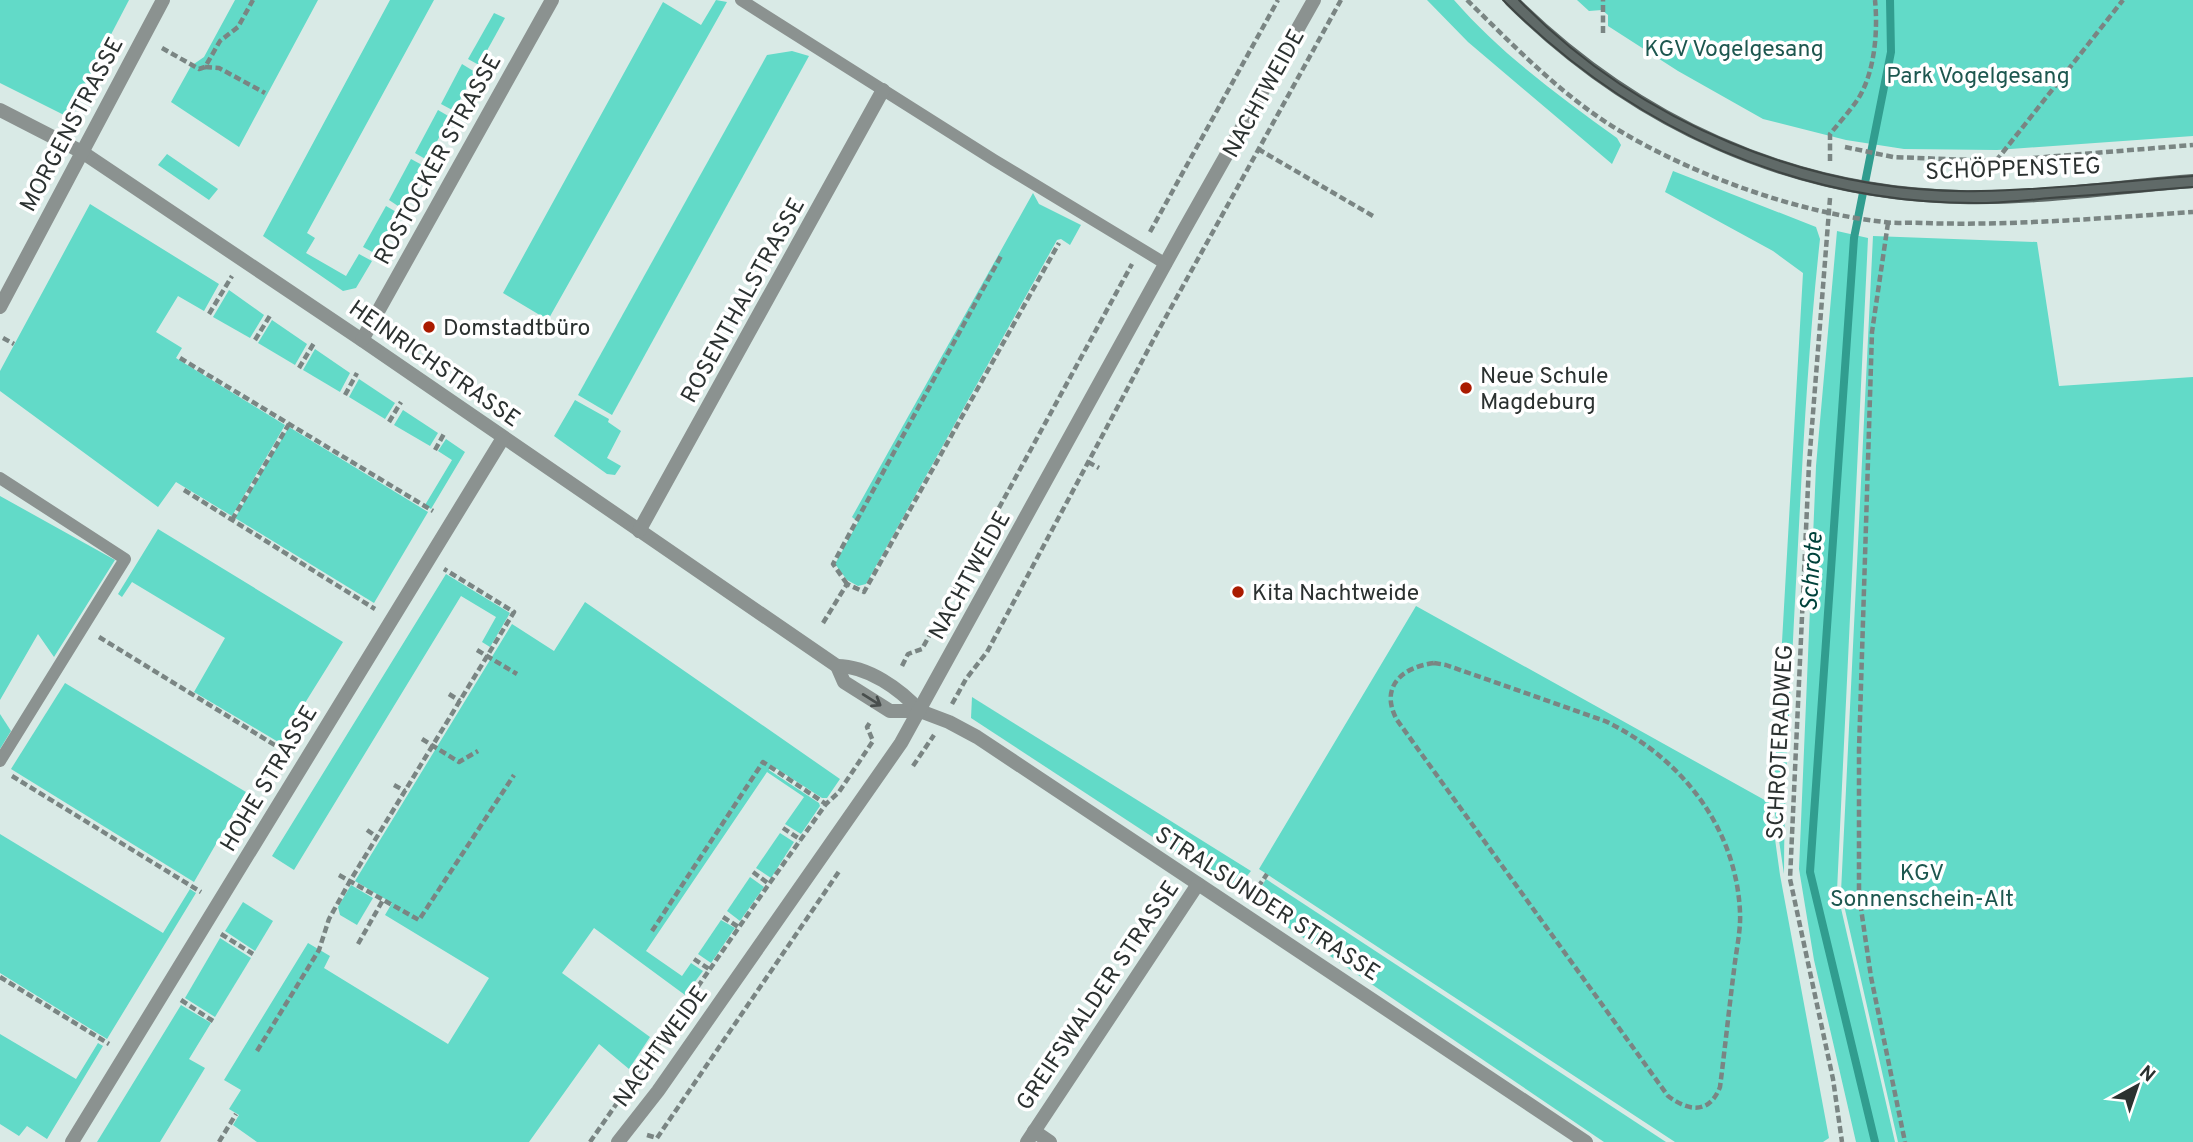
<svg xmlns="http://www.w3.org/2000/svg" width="2193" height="1142" font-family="Overpass,sans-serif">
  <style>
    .green { fill: #62dac8 }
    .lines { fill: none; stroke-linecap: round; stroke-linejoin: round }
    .stream { stroke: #319d8f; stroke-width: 8 }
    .path { stroke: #7a8583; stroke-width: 4.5; stroke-dasharray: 7 3.5; stroke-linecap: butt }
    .service { stroke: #8b9290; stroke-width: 12 }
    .minor { stroke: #8b9290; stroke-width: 14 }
    .secondary { stroke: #606a68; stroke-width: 14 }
    .tram { stroke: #3e4543; stroke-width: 2 }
    .oneway { stroke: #484e4d }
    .poi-dot { fill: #aa1b00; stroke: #fff; stroke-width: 2.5 }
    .labels { text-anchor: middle; stroke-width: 7; stroke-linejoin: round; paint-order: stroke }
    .park-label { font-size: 23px; fill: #1d574f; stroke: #fff }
    .street-label { font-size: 23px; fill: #2b3130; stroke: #fff }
    .poi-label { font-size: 23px; fill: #2b3130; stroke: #fff; text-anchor: start }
    .water-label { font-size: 24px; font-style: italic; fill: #00423b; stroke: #fff }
  </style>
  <rect width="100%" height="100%" fill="#d9eae6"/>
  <g class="green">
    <polygon points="0,0 129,0 68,117 0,83"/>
    <polygon points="235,0 318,0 239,147 171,102 191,66 204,57"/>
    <polygon points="390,0 434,0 307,233 315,238 306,253 346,276 359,254 372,261 356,288 343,291 263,236"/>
    <polygon points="716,0 727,2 548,320 503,293 663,2 701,25"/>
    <path d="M1427,0h27c47,54 105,96 163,138l4,7 -9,19 -144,-122z"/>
    <polygon points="1577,0 2193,0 2193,136 1997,150 1904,149 1846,140 1763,119 1678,71 1608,26 1608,15 1602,10 1589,11"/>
    <polygon points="494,13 505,18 479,65 468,59"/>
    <polygon points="792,51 809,56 612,415 578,395 767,55"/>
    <polygon points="462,64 475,72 454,111 441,104"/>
    <polygon points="438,110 450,117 427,160 415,153"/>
    <polygon points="167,154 218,189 209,200 158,165"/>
    <polygon points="411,159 424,166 401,208 389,200"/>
    <path d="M1673,171l143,56 4,12c-14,127 -19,253 -26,381 -4,85 -10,169 -10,254l-11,-74 30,-527 -30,-22 -108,-59z"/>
    <polygon points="1033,193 1039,204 1081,225 1070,245 1061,239 1057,240 866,584 858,586 847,580 835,564 858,522 852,517"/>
    <polygon points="90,204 219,284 204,311 178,296 156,332 182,348 176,358 285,425 232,516 176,482 158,507 0,391 0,371"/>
    <polygon points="386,206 398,213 376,254 363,247"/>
    <polygon points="1837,231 1868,238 1837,891 1895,1142 1856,1142 1814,960 1799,869 1816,466"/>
    <polygon points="1873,236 2037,242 2059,386 2193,377 2193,1142 1898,1142 1841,892"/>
    <polygon points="229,290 264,315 250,338 213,317"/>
    <polygon points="272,320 307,344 295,365 258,343"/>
    <polygon points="315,349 350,373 340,392 303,370"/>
    <polygon points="359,379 395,403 385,419 349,397"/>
    <polygon points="575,400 609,419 608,422 621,431 607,458 621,466 615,475 607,474 554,436"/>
    <polygon points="403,410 438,433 430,446 394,425"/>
    <polygon points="289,427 428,512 374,603 235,518"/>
    <polygon points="446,439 465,452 431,509 425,505 452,460 438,451"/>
    <polygon points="0,496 115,560 54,657 38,634 0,700"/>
    <polygon points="158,529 343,642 280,743 194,692 225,638 132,582 122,597 118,594"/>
    <polygon points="446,574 510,613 490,647 482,642 496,617 461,596 294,870 272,856"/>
    <polygon points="585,602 840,779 827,798 822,798 771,765 769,770 819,803 820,806 801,834 785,824 804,797 767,772 646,951 682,976 691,963 703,971 685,995 594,928 562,973 650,1037 629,1069 599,1044 529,1142 257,1142 233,1125 239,1115 229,1109 241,1090 224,1080 308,943 330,956 324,968 448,1044 489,978 385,915 392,903 355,881 512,624 554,651"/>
    <polygon points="1416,606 1770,803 1780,875 1829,1138 1823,1142 1675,1142 1259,869"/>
    <polygon points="65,683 246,792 194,882 11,769"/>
    <polygon points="972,697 1251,871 1235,891 971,718"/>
    <polygon points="0,714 11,731 0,749"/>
    <polygon points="780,833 794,842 771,878 756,868"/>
    <polygon points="0,834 163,933 190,889 196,893 107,1039 0,973"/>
    <polygon points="750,877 764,887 740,921 727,911"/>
    <polygon points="1266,879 1666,1142 1604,1142 1252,903"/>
    <polygon points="351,885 373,898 357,925 340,915 338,907"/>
    <polygon points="243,902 273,921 255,951 225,931"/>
    <polygon points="721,920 735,928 711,963 698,954"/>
    <polygon points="220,938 251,958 215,1017 185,998"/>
    <polygon points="181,1005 211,1023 189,1059 205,1068 160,1142 97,1142"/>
    <polygon points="0,1034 76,1079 98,1043 103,1046 47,1139 27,1126 19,1136 0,1124"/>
  </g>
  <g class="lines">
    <polyline class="stream" points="1875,1142 1810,872 1854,238 1891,52 1890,0"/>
    <g class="path">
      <path d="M1467,0c48,47 96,97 153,131 75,45 179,82 265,91 12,2 25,0 37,1 91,3 181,-5 271,-11"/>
      <polyline points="1603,33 1603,0"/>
      <polyline points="162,48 199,69 205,67 220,41 238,27 253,0"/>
      <polyline points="205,67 219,68 265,93"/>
      <polyline points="1845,147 1893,157 1996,161 2193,145"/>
      <polyline points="1258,149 1373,216"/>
      <path d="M1830,161v-27c9,-11 20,-23 28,-35 17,-27 20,-68 17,-99"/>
      <polyline points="1996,161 2123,0"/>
      <polyline points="1830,198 1809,464 1790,879 1833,1079 1842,1142"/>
      <polyline points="1888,223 1872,332 1859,750 1859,895 1871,977 1905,1142"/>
      <polyline points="1150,232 1278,0"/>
      <polyline points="209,314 232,276"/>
      <polyline points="3,338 14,344"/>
      <polyline points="255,340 271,314"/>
      <polyline points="180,358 433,511"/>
      <polyline points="299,368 314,343"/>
      <polyline points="345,395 357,373"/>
      <polyline points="389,422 401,402"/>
      <polyline points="435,450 445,432"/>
      <polyline points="1088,462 1099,468"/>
      <polyline points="184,490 375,609"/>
      <polyline points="232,520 289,424"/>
      <polyline points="847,584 833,564 1001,256"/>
      <polyline points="823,623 847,584 864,592 1059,243"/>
      <polyline points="99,637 286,752"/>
      <polyline points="477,650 517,674"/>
      <path d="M1434,663l12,2 159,56c75,36 131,105 135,191 1,19 -4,39 -6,58 -5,39 -9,78 -14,117 -11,28 -32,24 -52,9l-271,-376c-18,-33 5,-53 37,-57z"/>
      <polyline points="902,666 908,654 922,649 1132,264"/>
      <polyline points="449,694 460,701"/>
      <polyline points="952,704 966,679 987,652 1157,333 1341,0"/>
      <polyline points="422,739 459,762 478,751"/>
      <polyline points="913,766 934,735"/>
      <polyline points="12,776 201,892"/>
      <polyline points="394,785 405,791"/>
      <polyline points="783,828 801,840"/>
      <polyline points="367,830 377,837"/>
      <polyline points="753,872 769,884"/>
      <polyline points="339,875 419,920 514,775"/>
      <polyline points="1252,896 1267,874"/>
      <polyline points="723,917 740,928"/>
      <polyline points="652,931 763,762 826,804"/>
      <polyline points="221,934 253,954"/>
      <polyline points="358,944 383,900"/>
      <polyline points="694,959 709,969"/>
      <polyline points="0,977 109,1044"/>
      <polyline points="181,1000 213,1021"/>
      <polyline points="257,1051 319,950 329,919 350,881 514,612 444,569"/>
      <polyline points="647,1135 657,1138 840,870"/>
      <polyline points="219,1142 236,1114"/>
      <polyline points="590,1142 769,884 826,804 839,792 873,741 867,727 871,721"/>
    </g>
    <g class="service">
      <polyline points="741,0 994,160 1166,264"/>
      <polyline points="0,478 125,559 0,761"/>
    </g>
    <g class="minor">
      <polyline points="0,110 82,152 362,340 837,666 844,682 890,711 920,711 949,722 977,737 1586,1142"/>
      <polyline points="0,307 163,0"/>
      <polyline points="362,340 552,0"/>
      <polyline points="639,531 883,90"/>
      <path d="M837,666c31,0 63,23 83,45"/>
      <polyline points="1034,1131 1050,1142"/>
      <polyline points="72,1142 503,438"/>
      <polyline points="618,1142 658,1091 901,743 1184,230 1314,0"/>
      <polyline points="1027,1142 1198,884"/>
    </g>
    <path class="secondary" d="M1511,0c122,121 276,193 449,197 77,2 156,-10 233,-16"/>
    <g class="tram">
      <path d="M1503,0c129,129 295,205 479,203 22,0 46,-3 68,-5 48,-3 95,-7 143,-11"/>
      <path d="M1519,0c118,122 292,195 462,191 71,-1 142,-10 212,-15"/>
    </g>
  </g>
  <defs><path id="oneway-shaft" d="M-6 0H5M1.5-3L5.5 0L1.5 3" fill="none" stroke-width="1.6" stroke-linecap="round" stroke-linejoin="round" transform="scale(1.75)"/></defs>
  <use class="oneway" href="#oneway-shaft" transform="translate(872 700) rotate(32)"/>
  <g class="poi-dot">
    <circle cx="429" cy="327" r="7"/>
    <circle cx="1466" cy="388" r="7"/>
    <circle cx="1238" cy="592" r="7"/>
  </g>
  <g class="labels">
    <g class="park-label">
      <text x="1734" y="56">KGV Vogelgesang</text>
      <text x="1978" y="83">Park Vogelgesang</text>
      <text x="1922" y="880">KGV<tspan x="1922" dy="26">Sonnenschein-Alt</tspan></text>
    </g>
    <g class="street-label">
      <text transform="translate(1263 93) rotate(-61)" y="8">NACHTWEIDE</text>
      <text transform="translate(71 124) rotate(-62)" y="8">MORGENSTRASSE</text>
      <text transform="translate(437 159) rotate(-61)" y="8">ROSTOCKER STRASSE</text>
      <text transform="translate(2013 168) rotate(-2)" y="8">SCHÖPPENSTEG</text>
      <text transform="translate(742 300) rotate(-61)" y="8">ROSENTHALSTRASSE</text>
      <text transform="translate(435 363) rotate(35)" y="8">HEINRICHSTRASSE</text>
      <text transform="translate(969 575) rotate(-61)" y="8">NACHTWEIDE</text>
      <text transform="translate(1779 742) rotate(-87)" y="8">SCHROTERADWEG</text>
      <text transform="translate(268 778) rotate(-59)" y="8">HOHE STRASSE</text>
      <text transform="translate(1268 903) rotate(33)" y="8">STRALSUNDER STRASSE</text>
      <text transform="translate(1097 995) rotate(-56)" y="8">GREIFSWALDER STRASSE</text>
      <text transform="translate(660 1046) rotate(-54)" y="8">NACHTWEIDE</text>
    </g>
    <g class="poi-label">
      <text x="443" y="335">Domstadtbüro</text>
      <text x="1480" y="383">Neue Schule<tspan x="1480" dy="26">Magdeburg</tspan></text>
      <text x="1252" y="600">Kita Nachtweide</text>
    </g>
    <g class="water-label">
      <text transform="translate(1811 572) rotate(-86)" y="8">Schrote</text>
    </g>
  </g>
  <g transform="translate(2137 1086) rotate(40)" stroke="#ffffff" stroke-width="5" paint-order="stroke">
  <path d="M0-5L12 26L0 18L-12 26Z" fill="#2b3130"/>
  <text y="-10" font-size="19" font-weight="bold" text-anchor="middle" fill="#2b3130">N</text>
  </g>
</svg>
